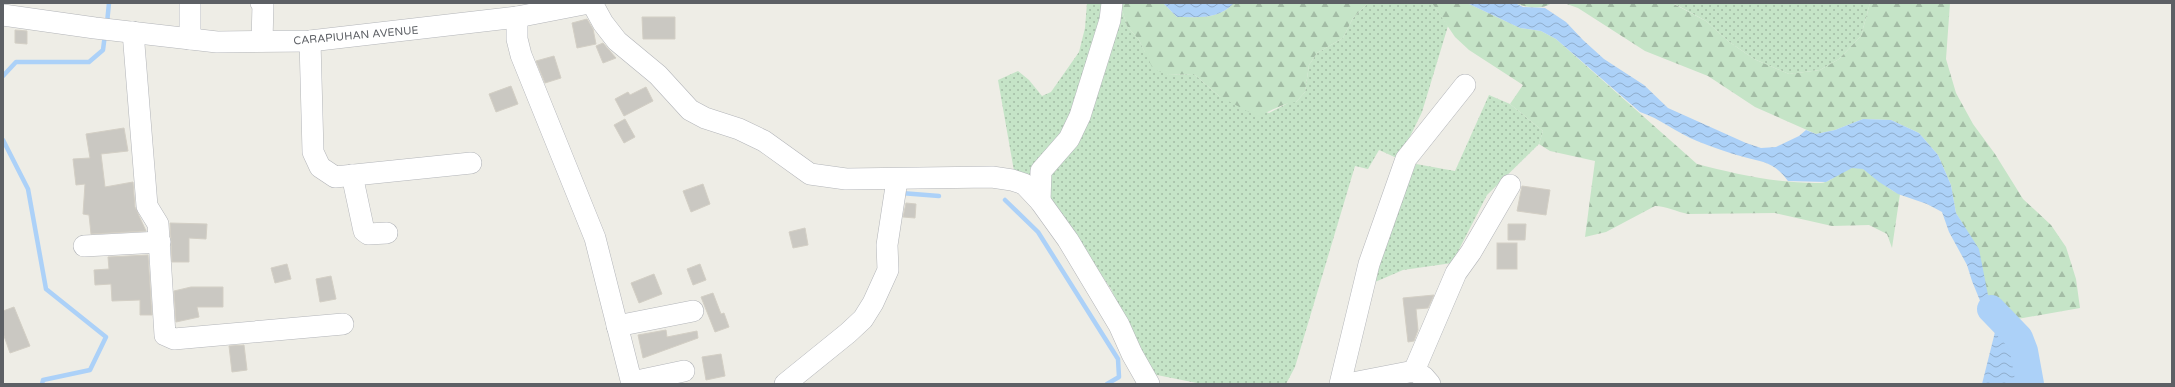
<svg xmlns="http://www.w3.org/2000/svg" width="2175" height="387" font-family="'Varela Round',sans-serif">
  <style>
    .green { fill: url(#green-dots) }
    .forest { fill: url(#forest-firs) }
    .water { fill: url(#water-waves) }
    .lines { fill: none; stroke-linecap: round; stroke-linejoin: round }
    .stream { stroke: #acd1f8; stroke-width: 4.5 }
    .river { stroke: #acd1f8; stroke-width: 28 }
    .building { fill: #cac8c2; stroke: #d3cfc5 }
    .minor-casing { stroke: #b3b5b9; stroke-width: 22 }
    .minor { stroke: #fff; stroke-width: 21 }
    .labels { text-anchor: middle; stroke-width: 4; stroke-linejoin: round; paint-order: stroke }
    .street-label { font-size: 11px; fill: #5d6065; stroke: #fff }
  </style>
  <defs>
    <pattern id="green-dots" width="8" height="8" patternUnits="userSpaceOnUse"><rect width="8" height="8" fill="#c5e4c7"/><path d="M2 2h.1M6 6h.1" fill="none" stroke="#a3bca5" stroke-width="1.8" stroke-linecap="round"/></pattern>
    <pattern id="forest-firs" width="22" height="20" patternUnits="userSpaceOnUse"><rect width="22" height="20" fill="#c5e4c7"/><path d="M5 1l3.5 6h-7zM16 11l3.5 6h-7z" fill="#a3bca5"/></pattern>
    <pattern id="water-waves" width="16" height="10" patternUnits="userSpaceOnUse"><rect width="16" height="10" fill="#acd1f8"/><path d="M0 5q4-4 8 0t8 0" fill="none" stroke="#8fadcc"/></pattern>
  </defs>
  <rect width="100%" height="100%" fill="#eeede6"/>
  <g class="green">
    <polygon points="1087,3 1120,3 1127,26 1139,40 1145,52 1168,75 1194,74 1219,96 1269,113 1290,102 1296,102 1305,92 1309,65 1317,53 1343,38 1353,18 1368,3 1432,3 1448,26 1422,112 1399,159 1379,150 1368,169 1355,166 1295,367 1286,384 1202,384 1152,374 1135,342 1111,289 1047,195 1014,171 998,80 1018,71 1029,80 1042,96 1051,92 1079,52 1085,28"/>
    <polygon points="1673,3 1870,3 1861,36 1839,59 1820,70 1789,74 1754,59 1728,41 1706,21"/>
    <polygon points="1489,95 1510,104 1543,131 1539,144 1487,195 1452,263 1403,270 1368,285 1416,164 1455,171"/>
  </g>
  <g class="forest">
    <path d="M1120,3h43l14,14c22,0 41,3 57,-14h134l-15,15 -10,20 -26,15 -8,12 -4,27 -9,10c-14,1 -27,11 -40,14l-37,-20 -25,-22 -26,1 -15,-6 -14,-29 -12,-14z"/>
    <path d="M1432,3h35l53,25 21,3 15,8 141,125c38,10 84,20 124,19 14,-1 25,-21 42,-14 10,4 22,20 37,25l-8,54 -5,-14 -18,-9 -37,1 -57,-13 -87,1c-11,-2 -22,-8 -33,-8l-49,26 -21,5 10,-76 -45,-10 -11,-7 4,-13 -33,-27 13,-19 -54,-35 -14,-13z"/>
    <path d="M1515,3h37c-10,7 -26,5 -37,0z"/>
    <polygon points="1564,3 1672,3 1706,21 1728,41 1754,59 1789,74 1820,70 1839,59 1861,36 1870,3 1950,3 1946,59 1956,93 1973,124 1995,154 2023,199 2051,225 2066,247 2076,279 2080,308 2012,320 1988,295 1965,228 1956,213 1951,185 1938,155 1919,133 1891,120 1863,119 1835,130 1816,134 1755,107 1708,76 1645,51 1578,8"/>
  </g>
  <g class="water">
    <path d="M1163,3h71c-16,17 -35,14 -57,14z"/>
    <path d="M1467,3h48l8,4 22,1 21,14 17,18 21,19 40,26 24,23 78,35 15,5 15,-1 23,-11 7,-6 10,4 19,-4 28,-11 28,1 28,13 19,22 13,30 5,28 23,36 9,46 24,25 21,64h-51l15,-60 -12,-11 -13,-32 -5,-16 -18,-33 -7,-20 -15,-8 -29,-10 -19,-12 -16,-13 -11,-1 -26,14 -38,-1c-13,-18 -24,-19 -44,-24 -15,-4 -32,-10 -47,-16 -20,-8 -36,-22 -57,-29l-84,-73 -15,-8 -21,-3z"/>
  </g>
  <g class="lines">
    <g class="stream">
      <polyline points="107,23 109,3"/>
      <polyline points="3,76 16,62 89,62 103,50 105,34"/>
      <polyline points="3,140 28,189 46,289 106,337 90,370 43,380 42,384"/>
      <polyline points="901,193 939,196"/>
      <polyline points="1005,200 1038,232 1118,359 1119,377 1107,384"/>
    </g>
    <polyline class="river" points="1991,309 2019,338 2024,351 2030,384"/>
  </g>
  <g class="building">
    <polygon points="642,17 675,17 675,39 643,39"/>
    <polygon points="587,19 593,29 596,44 577,48 572,23"/>
    <polygon points="15,30 27,31 27,44 15,43"/>
    <polygon points="603,43 616,58 603,63 596,46"/>
    <polygon points="554,56 561,78 545,83 536,61"/>
    <polygon points="511,86 518,104 496,112 489,94"/>
    <polygon points="646,87 653,101 624,116 615,99 628,92 630,95"/>
    <polygon points="625,119 635,137 624,143 614,125"/>
    <polygon points="124,128 128,151 101,154 105,187 133,182 135,207 146,231 91,234 89,215 83,214 85,184 76,185 73,159 90,158 86,134"/>
    <polygon points="703,184 710,204 691,212 683,191"/>
    <polygon points="1522,186 1550,190 1546,215 1517,211"/>
    <polygon points="906,203 916,204 915,218 903,217"/>
    <polygon points="170,223 207,224 206,239 189,238 189,262 172,262"/>
    <polygon points="1508,224 1526,224 1525,240 1508,240"/>
    <polygon points="805,228 808,245 793,248 789,232"/>
    <rect x="1497" y="243" width="20" height="26"/>
    <polygon points="148,255 152,315 140,315 140,300 112,301 111,284 95,285 94,270 109,269 108,257"/>
    <polygon points="287,264 291,279 275,283 271,268"/>
    <polygon points="700,264 706,280 693,285 687,269"/>
    <polygon points="654,274 662,294 639,303 631,283"/>
    <polygon points="331,276 336,299 320,302 316,279"/>
    <polygon points="191,287 223,287 223,307 197,307 199,317 176,322 174,291"/>
    <polygon points="713,293 721,314 724,313 729,327 715,332 701,297"/>
    <polygon points="1434,295 1428,308 1416,309 1418,330 1414,341 1408,342 1403,298"/>
    <polygon points="14,307 30,346 10,353 3,333 3,311"/>
    <polygon points="666,330 667,337 697,331 698,338 643,358 638,335"/>
    <polygon points="244,345 247,370 232,372 229,346"/>
    <polygon points="721,354 725,376 706,380 702,357"/>
  </g>
  <g class="lines">
    <defs>
      <g id="minor">
        <polyline points="261,3 263,4 262,41"/>
        <polyline points="592,3 603,23 617,41 658,75 690,110 705,118 739,129 764,141 810,174 846,179 992,177 1012,180 1024,184 1040,201 1068,240 1119,325 1132,354 1149,384"/>
        <polyline points="3,15 95,28 217,42 310,41 517,17 589,3"/>
        <polyline points="517,17 517,39 521,55 595,238 632,384"/>
        <polyline points="133,32 147,206 158,224 165,335 174,339 343,324"/>
        <polyline points="190,39 190,3"/>
        <polyline points="310,41 313,152 320,167 335,177 471,163"/>
        <polyline points="352,175 364,231 368,234 387,233"/>
        <polyline points="1040,201 1041,171 1069,139 1080,116 1110,20 1112,3"/>
        <polyline points="84,246 160,242"/>
        <polyline points="617,326 693,311"/>
        <polyline points="1414,371 1456,273 1471,252 1510,185"/>
        <polyline points="632,382 684,371"/>
        <polyline points="785,384 848,333 863,319 873,303 888,270 887,245 897,180"/>
        <polyline points="1340,384 1369,264 1406,159 1465,85"/>
        <polyline points="1347,384 1414,371 1424,377 1430,384"/>
      </g>
    </defs>
    <use href="#minor" class="minor-casing"/>
    <use href="#minor" class="minor"/>
  </g>
  <g class="labels">
    <g class="street-label">
      <text transform="translate(356 35) rotate(-5)" y="4">CARAPIUHAN AVENUE</text>
    </g>
  </g>
  <rect width="2175" height="387" fill="none" stroke="#5d6065" stroke-width="8"/>
</svg>
